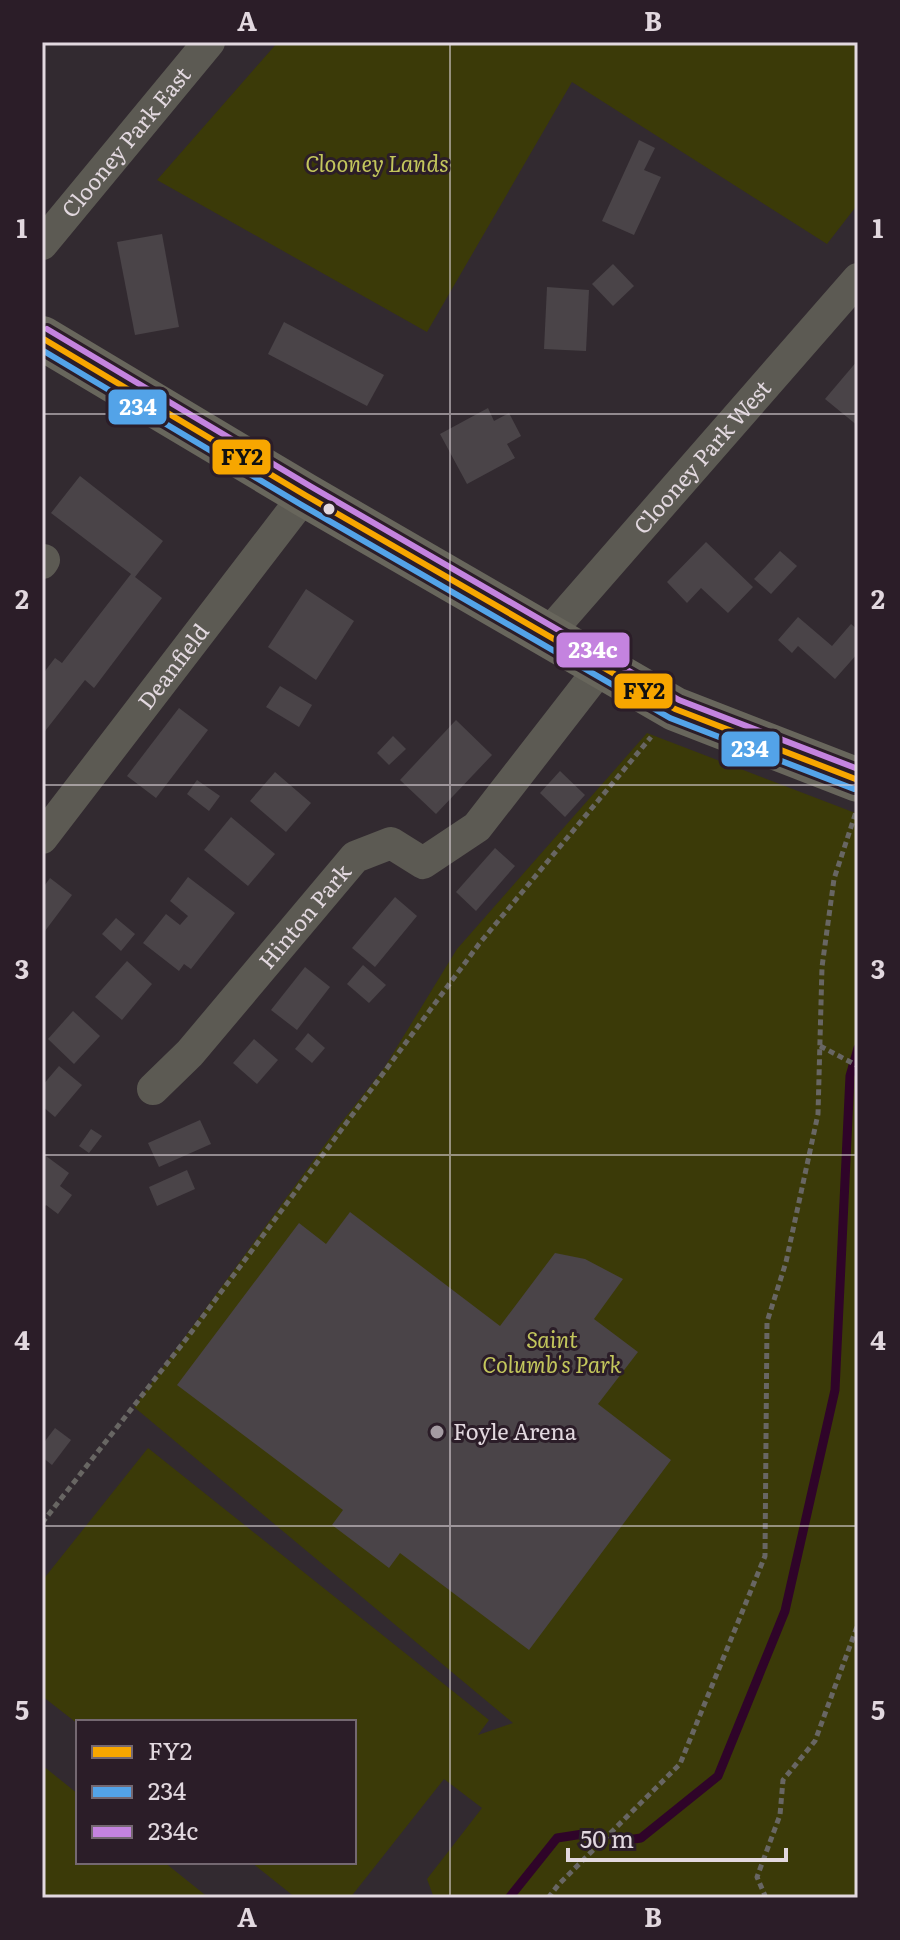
<svg xmlns="http://www.w3.org/2000/svg" width="900" height="1940" font-family="Literata,serif">
  <style>
    .green { fill: #3b3a08 }
    .lines { fill: none; stroke-linecap: round; stroke-linejoin: round }
    .stream { stroke: #2f0429; stroke-width: 9 }
    .building { fill: #4a4448 }
    .path { stroke: #686663; stroke-width: 5; stroke-dasharray: 6 4; stroke-linecap: butt }
    .minor { stroke: #5c5a53; stroke-width: 32 }
    .trunk { stroke: #68665c; stroke-width: 44 }
    .bus-1-casing { stroke: #2b1d28; stroke-width: 12 }
    .bus-2-casing { stroke: #2b1d28; stroke-width: 12 }
    .bus-3-casing { stroke: #2b1d28; stroke-width: 12 }
    .bus-1 { stroke: #f7a600; stroke-width: 6 }
    .bus-2 { stroke: #53a3e8; stroke-width: 6 }
    .bus-3 { stroke: #c483df; stroke-width: 6 }
    .grid { fill: none; stroke: #e2d8df; stroke-width: 2; stroke-opacity: 0.55 }
    .bus-dot { fill: #e2d8df; stroke: #2b1d28; stroke-width: 3 }
    .poi-dot { fill: #a49ba2; stroke: #2b1d28; stroke-width: 3 }
    .labels { text-anchor: middle; stroke-width: 6; stroke-linejoin: round; paint-order: stroke }
    .street-label { font-size: 22px; fill: #e2d8df; stroke: #2b1d28 }
    .park-label { font-size: 22px; font-style: italic; fill: #c3c65c; stroke: #2b1d28 }
    .poi-label { font-size: 22px; fill: #e2d8df; stroke: #2b1d28; text-anchor: start }
    .line-badge { stroke: #2b1d28; stroke-width: 3 }
    .badge-label { font-size: 22px; text-anchor: middle; font-weight: bold; fill: #fff }
    .pale-badge-label { font-size: 22px; text-anchor: middle; font-weight: bold; fill: #111 }
    .neatline { fill: none; stroke: #e2d8df; stroke-width: 3 }
    .grid-label { font-size: 26px; text-anchor: middle; font-weight: bold; fill: #e2d8df }
  </style>
  <rect width="100%" height="100%" fill="#322a30"/>
  <g class="green">
    <polygon points="278,42 858,42 858,204 827,244 572,82 427,332 157,180"/>
    <polygon points="647,733 858,814 858,1898 434,1898 427,1879 482,1808 444,1779 350,1898 296,1898 251,1862 354,1862 354,1722 78,1722 78,1724 42,1696 42,1581 148,1448 489,1720 478,1735 513,1723 134,1407 337,1128 384,1068 457,949"/>
    <polygon points="42,1765 78,1794 78,1862 164,1862 209,1898 42,1898"/>
  </g>
  <g class="lines">
    <g class="stream">
      <polyline points="628,1840 641,1838 718,1776 785,1611 835,1390 850,1076 858,1048"/>
      <polyline points="509,1898 557,1838 583,1834"/>
    </g>
  </g>
  <g class="building">
    <polygon points="639,140 655,148 644,170 661,177 634,235 602,221"/>
    <polygon points="162,234 179,327 135,335 117,242"/>
    <polygon points="613,264 634,286 613,306 592,284"/>
    <polygon points="547,287 589,290 586,351 544,349"/>
    <polygon points="284,322 384,375 367,406 268,354"/>
    <polygon points="858,360 858,426 825,399"/>
    <polygon points="488,408 494,421 509,413 521,436 507,444 515,458 467,484 440,434"/>
    <polygon points="80,476 163,541 135,577 162,598 94,688 85,680 42,735 42,675 55,658 62,663 131,574 51,513"/>
    <polygon points="706,542 753,587 728,613 701,588 687,603 667,582"/>
    <polygon points="780,551 797,566 771,594 754,579"/>
    <polygon points="306,589 354,621 316,680 268,647"/>
    <polygon points="798,617 832,646 851,624 858,630 858,653 835,679 798,646 792,653 778,640"/>
    <polygon points="280,686 312,705 299,727 266,707"/>
    <polygon points="179,708 208,730 156,798 127,776"/>
    <polygon points="456,720 492,755 436,814 400,780"/>
    <polygon points="393,736 406,749 389,765 377,753"/>
    <polygon points="560,771 585,795 565,817 540,793"/>
    <polygon points="275,772 311,803 286,832 250,801"/>
    <polygon points="197,780 220,796 209,811 187,794"/>
    <polygon points="231,817 275,854 248,886 204,850"/>
    <polygon points="495,848 515,866 476,911 456,892"/>
    <polygon points="188,877 235,913 191,969 184,964 179,971 143,943 166,914 180,925 188,916 170,901"/>
    <polygon points="50,878 72,895 42,935 42,889"/>
    <polygon points="395,897 417,916 375,967 352,948"/>
    <polygon points="116,918 135,934 121,951 102,934"/>
    <polygon points="127,961 152,984 122,1020 95,997"/>
    <polygon points="363,965 386,985 369,1003 347,984"/>
    <polygon points="305,967 330,987 297,1030 271,1010"/>
    <polygon points="73,1011 100,1036 74,1064 48,1039"/>
    <polygon points="308,1033 325,1048 312,1063 295,1049"/>
    <polygon points="254,1039 278,1060 257,1084 233,1063"/>
    <polygon points="59,1066 82,1085 55,1117 42,1106 42,1086"/>
    <polygon points="200,1120 211,1144 159,1167 148,1143"/>
    <polygon points="91,1129 102,1136 89,1153 79,1146"/>
    <polygon points="42,1153 69,1173 60,1186 72,1195 58,1214 46,1205 42,1211"/>
    <polygon points="187,1170 195,1189 157,1206 149,1187"/>
    <polygon points="350,1212 500,1326 555,1253 585,1259 623,1279 594,1319 638,1352 598,1404 671,1460 529,1650 400,1553 389,1568 332,1525 343,1510 177,1385 299,1223 326,1244"/>
    <polygon points="55,1428 71,1440 52,1465 42,1457 42,1445"/>
  </g>
  <g class="lines">
    <g class="path">
      <polyline points="820,1046 858,1066"/>
      <polyline points="42,1523 187,1338 479,944 651,737"/>
      <polyline points="548,1898 559,1884 680,1764 765,1556 767,1322 786,1262 818,1114 822,967 834,879 856,812"/>
      <polyline points="766,1898 757,1877 780,1815 783,1780 815,1741 858,1624"/>
    </g>
    <g class="minor">
      <path id="s1" d="M42,244l167,-202"/>
      <polyline points="42,563 44,560"/>
      <path id="s2" d="M547,635l311,-356"/>
      <path id="s3" d="M42,838l263,-343"/>
      <path id="s4" d="M153,1089l37,-36 165,-196 36,-14 32,20 54,-36 125,-161"/>
    </g>
    <polyline class="trunk" points="42,338 305,495 675,709 858,780"/>
    <defs>
      <polyline id="bus-1" points="42,338 305,495 675,709 858,780"/>
      <polyline id="bus-2" points="42,350 300,504 670,718 854,789"/>
      <polyline id="bus-3" points="47,329 310,486 679,700 858,769"/>
    </defs>
    <use href="#bus-1" class="bus-1-casing"/>
    <use href="#bus-2" class="bus-2-casing"/>
    <use href="#bus-3" class="bus-3-casing"/>
    <use href="#bus-1" class="bus-1"/>
    <use href="#bus-2" class="bus-2"/>
    <use href="#bus-3" class="bus-3"/>
  </g>
  <path class="grid" d="M450,42v1856M42,414h816M42,785h816M42,1155h816M42,1526h816"/>
  <circle class="bus-dot" cx="329" cy="509" r="7"/>
  <circle class="poi-dot" cx="437" cy="1432" r="8"/>
  <g class="labels">
    <g class="street-label">
      <text dy="8" stroke="none"><textPath href="#s1" startOffset="132">Clooney Park East</textPath></text>
      <text dy="8" stroke="none"><textPath href="#s2" startOffset="236">Clooney Park West</textPath></text>
      <text dy="8" stroke="none"><textPath href="#s3" startOffset="216">Deanfield</textPath></text>
      <text dy="8" stroke="none"><textPath href="#s4" startOffset="230">Hinton Park</textPath></text>
    </g>
    <g class="park-label">
      <text x="377" y="172">Clooney Lands</text>
      <text x="552" y="1348">Saint<tspan x="552" dy="25">Columb's Park</tspan></text>
    </g>
    <g class="poi-label">
      <text x="453" y="1440">Foyle Arena</text>
    </g>
  </g>
  <g class="line-badge">
    <rect x="107" y="388" width="61" height="38" rx="8" fill="#53a3e8"/>
    <rect x="211" y="438" width="61" height="38" rx="8" fill="#f7a600"/>
    <rect x="555" y="631" width="76" height="38" rx="8" fill="#c483df"/>
    <rect x="613" y="672" width="61" height="38" rx="8" fill="#f7a600"/>
    <rect x="720" y="730" width="61" height="38" rx="8" fill="#53a3e8"/>
  </g>
  <g class="badge-label">
    <text x="138" y="415">234</text>
    <text x="593" y="658">234c</text>
    <text x="750" y="757">234</text>
  </g>
  <g class="pale-badge-label">
    <text x="242" y="465">FY2</text>
    <text x="644" y="699">FY2</text>
  </g>
  <rect width="900" height="1940" fill="none" stroke="#2b1d28" stroke-width="88"/>
  <rect x="76" y="1720" width="280" height="144" fill="#2b1d28" stroke="#746871" stroke-width="2"/>
  <rect x="92" y="1746" width="40" height="12" fill="#f7a600" stroke="#746871" stroke-width="2"/>
  <text x="148" y="1760" font-size="24" fill="#e2d8df">FY2</text>
  <rect x="92" y="1786" width="40" height="12" fill="#53a3e8" stroke="#746871" stroke-width="2"/>
  <text x="148" y="1800" font-size="24" fill="#e2d8df">234</text>
  <rect x="92" y="1826" width="40" height="12" fill="#c483df" stroke="#746871" stroke-width="2"/>
  <text x="148" y="1840" font-size="24" fill="#e2d8df">234c</text>
  <path d="M568 1848v12h218v-12" fill="none" stroke="#e2d8df" stroke-width="4"/>
  <text x="580" y="1848" font-size="24" fill="#e2d8df" stroke="#2b1d28" stroke-width="6" paint-order="stroke">50 m</text>
  <rect x="44" y="44" width="812" height="1852" class="neatline"/>
  <g class="grid-label">
    <text x="247" y="31">A</text>
    <text x="653" y="31">B</text>
    <text x="22" y="238">1</text>
    <text x="878" y="238">1</text>
    <text x="22" y="609">2</text>
    <text x="878" y="609">2</text>
    <text x="22" y="979">3</text>
    <text x="878" y="979">3</text>
    <text x="22" y="1350">4</text>
    <text x="878" y="1350">4</text>
    <text x="22" y="1720">5</text>
    <text x="878" y="1720">5</text>
    <text x="247" y="1927">A</text>
    <text x="653" y="1927">B</text>
  </g>
</svg>
